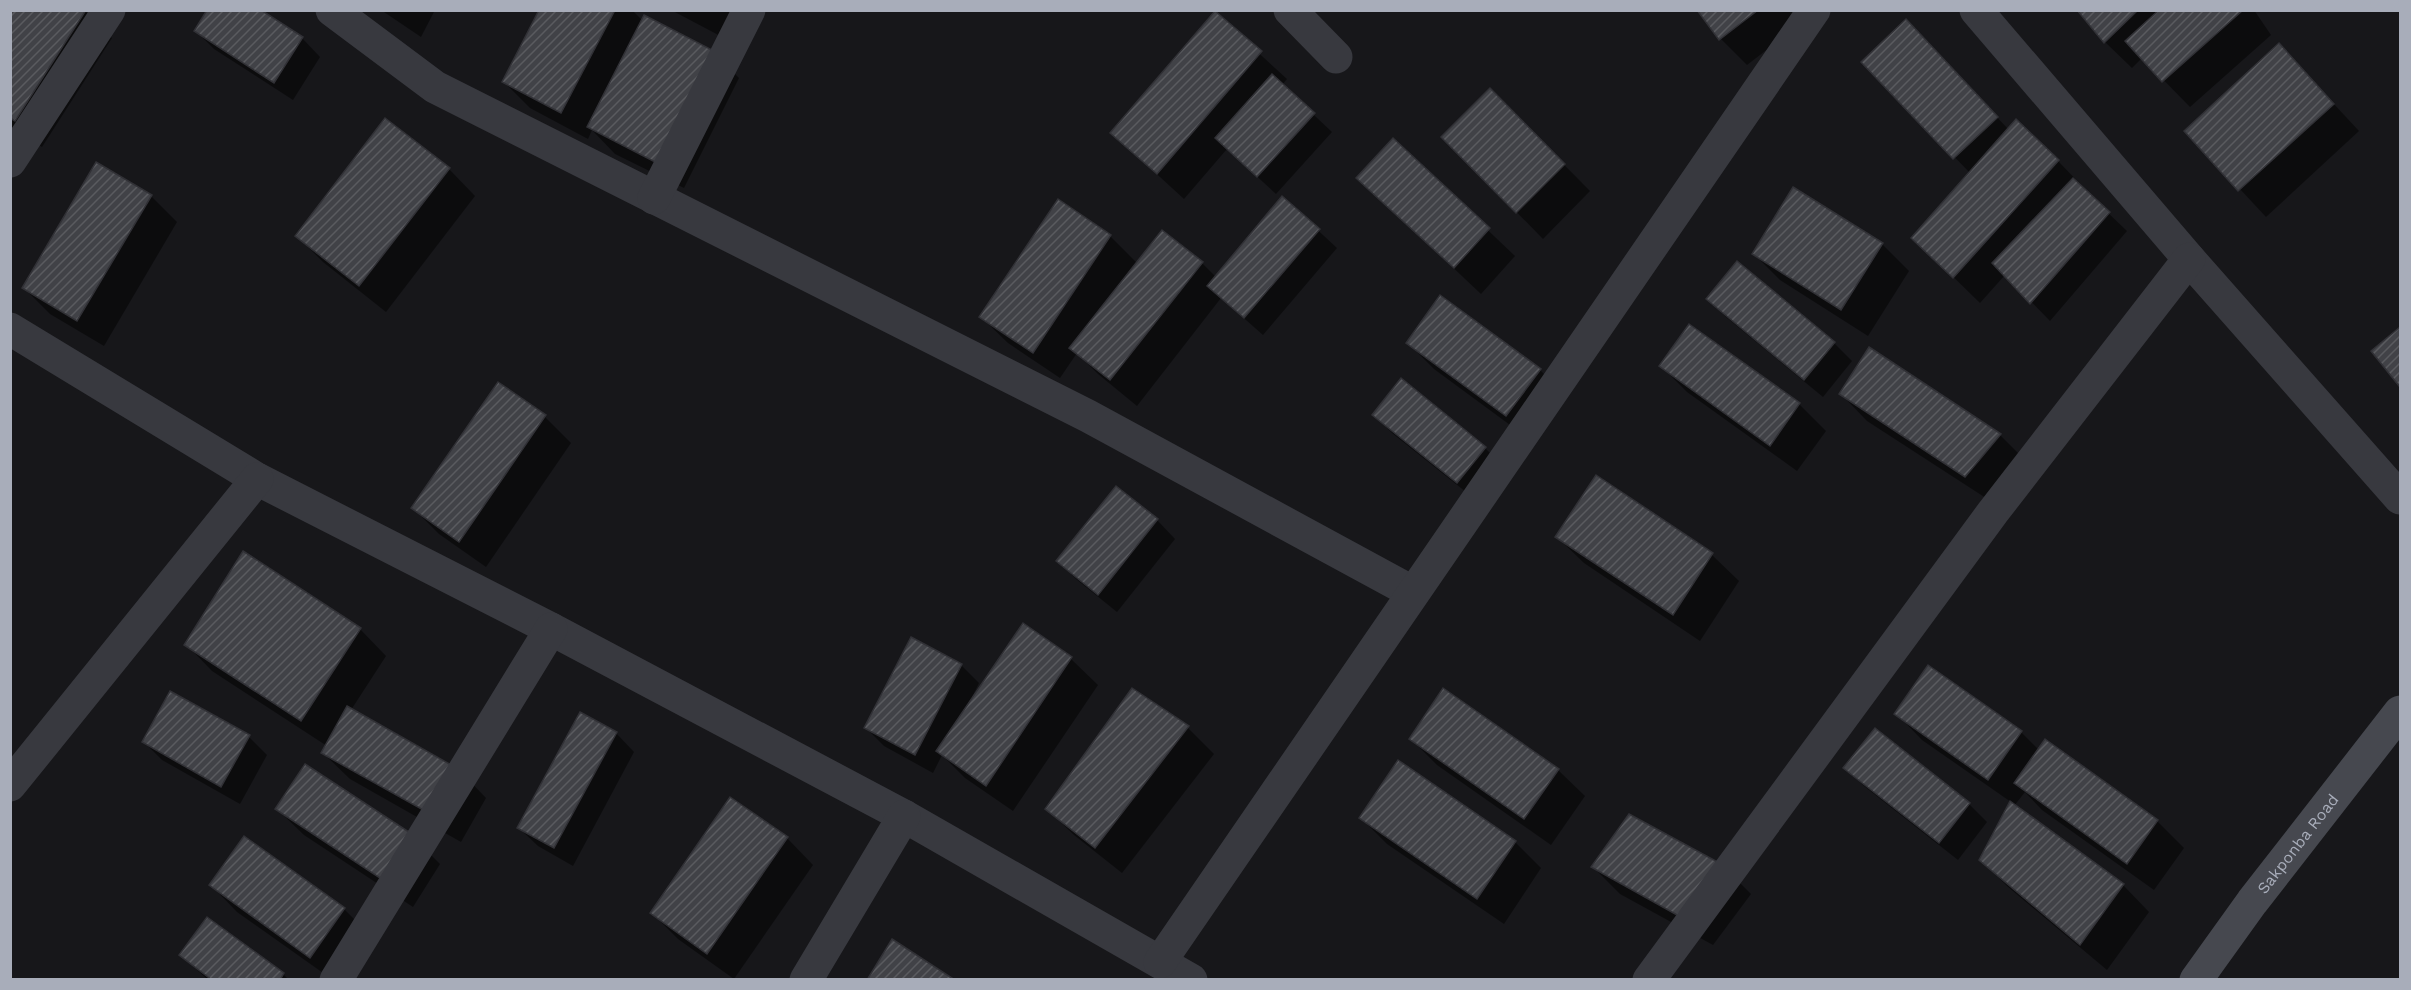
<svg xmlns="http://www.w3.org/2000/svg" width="2411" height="990" font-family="'Work Sans',sans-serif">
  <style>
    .shadow { fill: #0007 }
    .building { fill: url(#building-hatch); stroke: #313136; stroke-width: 1.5 }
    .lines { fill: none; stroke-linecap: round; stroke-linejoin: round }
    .minor { stroke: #38393f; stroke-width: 33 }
    .secondary { stroke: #46484f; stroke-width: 33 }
    .labels { text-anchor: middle; stroke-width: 6; stroke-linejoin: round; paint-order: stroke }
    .street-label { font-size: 16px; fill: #a8adba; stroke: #121215 }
  </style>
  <defs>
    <pattern id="building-hatch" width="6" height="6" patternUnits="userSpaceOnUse" patternTransform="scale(1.5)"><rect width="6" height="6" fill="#414247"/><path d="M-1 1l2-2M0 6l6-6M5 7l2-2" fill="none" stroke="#5a5b5f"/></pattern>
  </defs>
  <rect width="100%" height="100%" fill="#17171a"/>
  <g class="shadow">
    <polygon points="10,10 84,10 112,38 42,147 10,126"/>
    <polygon points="381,10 435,10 421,37"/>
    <polygon points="541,10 632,10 643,21 713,52 739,78 684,188 615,154 592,130 588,139 530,108 504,82"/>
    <polygon points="671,10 740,10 726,39"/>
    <polygon points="1699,10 1818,10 1747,65 1721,39"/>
    <polygon points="2079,10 2254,10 2271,35 2190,107 2142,58 2132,68 2105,42"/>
    <polygon points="1215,13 1287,79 1282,85 1332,132 1276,194 1227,149 1184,199 1112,133"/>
    <polygon points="196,31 302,38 320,57 293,100 214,49"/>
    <polygon points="2279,45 2359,131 2266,217 2186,131"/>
    <polygon points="1932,48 2009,130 2058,161 2084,188 2083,189 2127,231 2050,321 2005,275 1980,303 1940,264 1970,173 1863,62"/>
    <polygon points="1490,90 1590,191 1543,239 1443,137"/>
    <polygon points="1393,140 1515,256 1481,294 1358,178"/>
    <polygon points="449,169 475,196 386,312 323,262 297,236"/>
    <polygon points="1794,189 1882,244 1909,271 1868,336 1780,280 1754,254"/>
    <polygon points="151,196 177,222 104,346 50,314 24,288"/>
    <polygon points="1283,198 1337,248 1263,335 1221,298 1137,406 1098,374 1077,353 1060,378 1008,343 981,317 1110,236 1137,263 1202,263 1216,277"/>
    <polygon points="1737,263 1834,343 1852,361 1823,397 1726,317 1708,299"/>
    <polygon points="1690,326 1799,404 1826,431 1797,471 1687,392 1661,366"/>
    <polygon points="2400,329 2400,384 2373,351"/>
    <polygon points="1408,343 1540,370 1566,396 1533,442 1434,369"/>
    <polygon points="1841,394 2000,435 2026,461 1992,502 1867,421"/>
    <polygon points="1374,415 1485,448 1503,466 1476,500 1392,433"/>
    <polygon points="545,417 571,443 486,567 439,534 413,508"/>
    <polygon points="1596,477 1712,555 1739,581 1700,641 1584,563 1557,537"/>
    <polygon points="1116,488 1157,520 1175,539 1117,612 1076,579 1058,561"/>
    <polygon points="1023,625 1071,659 1098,685 1013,811 965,778 942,755 933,773 884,746 866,728 961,665 979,683 972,697 974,698"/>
    <polygon points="360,629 386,656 351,710 460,771 486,798 461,842 350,779 323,753 327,746 212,671 186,644"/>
    <polygon points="1132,690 1188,728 1214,754 1122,873 1074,835 1047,809"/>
    <polygon points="1896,713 2021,732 2039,750 2045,742 2157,821 2184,848 2154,890 2042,810 2025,792 2014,806 2123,885 2149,912 2107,970 2007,886 1981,860 2011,802 1922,740"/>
    <polygon points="616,733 634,752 573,866 538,846 519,828"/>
    <polygon points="249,737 267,755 240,804 162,760 144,742"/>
    <polygon points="1411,739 1558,770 1585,796 1551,845 1437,765"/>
    <polygon points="1845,767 1969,804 1987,822 1958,860 1864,786"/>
    <polygon points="277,809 414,838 440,864 413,907 304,835"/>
    <polygon points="1361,818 1515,842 1541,868 1504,924 1387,844"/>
    <polygon points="787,838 813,865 734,979 678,939 652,913"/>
    <polygon points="1593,867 1724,867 1751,894 1713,945 1620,894"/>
    <polygon points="211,885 344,909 371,936 333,980 237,912"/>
    <polygon points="181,955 283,974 289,980 208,980"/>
  </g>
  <g class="building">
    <polygon points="10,10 86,10 15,121 10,118"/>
    <polygon points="207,10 261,10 303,37 274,83 194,31"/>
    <polygon points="539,10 615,10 561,113 502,82"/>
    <polygon points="1697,10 1758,10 1719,40"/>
    <polygon points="2077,10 2138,10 2104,43"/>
    <polygon points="2159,10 2243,10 2162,82 2125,41"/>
    <polygon points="1215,11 1262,51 1157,174 1110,133"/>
    <polygon points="644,15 714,51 657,163 587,127"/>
    <polygon points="1906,19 1998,117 1953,159 1861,62"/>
    <polygon points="2279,43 2334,104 2238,191 2184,131"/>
    <polygon points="1272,74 1315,113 1257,177 1215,138"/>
    <polygon points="1490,88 1565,164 1516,213 1441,137"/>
    <polygon points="385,118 450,168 359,286 295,236"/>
    <polygon points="2016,119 2059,160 1953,278 1911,238"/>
    <polygon points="1393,138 1490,228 1454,268 1356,178"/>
    <polygon points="96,162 152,195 77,321 22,288"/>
    <polygon points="2073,178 2110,212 2030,304 1992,263"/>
    <polygon points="1793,187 1883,243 1841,310 1752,254"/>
    <polygon points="1282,196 1320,229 1244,318 1207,286"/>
    <polygon points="1058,199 1111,235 1033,353 979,317"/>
    <polygon points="1162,230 1203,262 1110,380 1069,348"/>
    <polygon points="1737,261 1835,342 1804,380 1706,299"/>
    <polygon points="1440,295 1541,369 1506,416 1406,343"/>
    <polygon points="1689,324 1800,403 1770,446 1659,366"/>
    <polygon points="2400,327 2400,387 2371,351"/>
    <polygon points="1869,347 2001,434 1965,477 1839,394"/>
    <polygon points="1401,378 1486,447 1457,483 1372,415"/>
    <polygon points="498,382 546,415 459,542 411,508"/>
    <polygon points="1596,475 1713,553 1673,615 1555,537"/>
    <polygon points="1116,486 1158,519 1098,595 1056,561"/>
    <polygon points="243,551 361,628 301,721 184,645"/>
    <polygon points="1023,623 1072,657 986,786 936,751"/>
    <polygon points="911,637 962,664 915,755 864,728"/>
    <polygon points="1928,665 2022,731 1988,780 1894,714"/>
    <polygon points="1132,688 1189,726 1095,848 1045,809"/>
    <polygon points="1443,688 1559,769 1524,819 1409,739"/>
    <polygon points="170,691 250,735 221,787 142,742"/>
    <polygon points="347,706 460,770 434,816 321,753"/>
    <polygon points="580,712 617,732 554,848 517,828"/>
    <polygon points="1875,728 1970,803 1939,843 1843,768"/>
    <polygon points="2045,739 2158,820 2127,864 2014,783"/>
    <polygon points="1398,760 1516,841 1477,899 1359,818"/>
    <polygon points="305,764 415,836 386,882 275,809"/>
    <polygon points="730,797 788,837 707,954 650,913"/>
    <polygon points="2010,801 2124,884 2080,945 1979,860"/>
    <polygon points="1629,814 1725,866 1686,920 1591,867"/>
    <polygon points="244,836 345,908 310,958 209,885"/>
    <polygon points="207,917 284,973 280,980 212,980 179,955"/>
    <polygon points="892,939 955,980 867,980"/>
  </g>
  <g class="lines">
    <g class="minor">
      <polyline points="332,10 435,87 1088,416 1412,592"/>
      <polyline points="1290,10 1336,57"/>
      <polyline points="1976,10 2189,259 2400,498"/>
      <polyline points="10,161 109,10"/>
      <polyline points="654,198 749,10"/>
      <polyline points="10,329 257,479 551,629 904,816 1191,980"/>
      <polyline points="10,785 257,479"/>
      <polyline points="1160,962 1814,10"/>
      <polyline points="336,980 551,629"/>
      <polyline points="806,980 904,816"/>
      <polyline points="1649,980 1993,512 2189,259"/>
    </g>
    <path class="secondary" id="s1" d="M2196,980l56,-78 148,-190"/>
  </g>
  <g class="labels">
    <g class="street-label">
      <text dy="6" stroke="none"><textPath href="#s1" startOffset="170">Sakponba Road</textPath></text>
    </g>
  </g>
  <rect width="2411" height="990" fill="none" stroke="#a8adba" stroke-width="24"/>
</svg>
